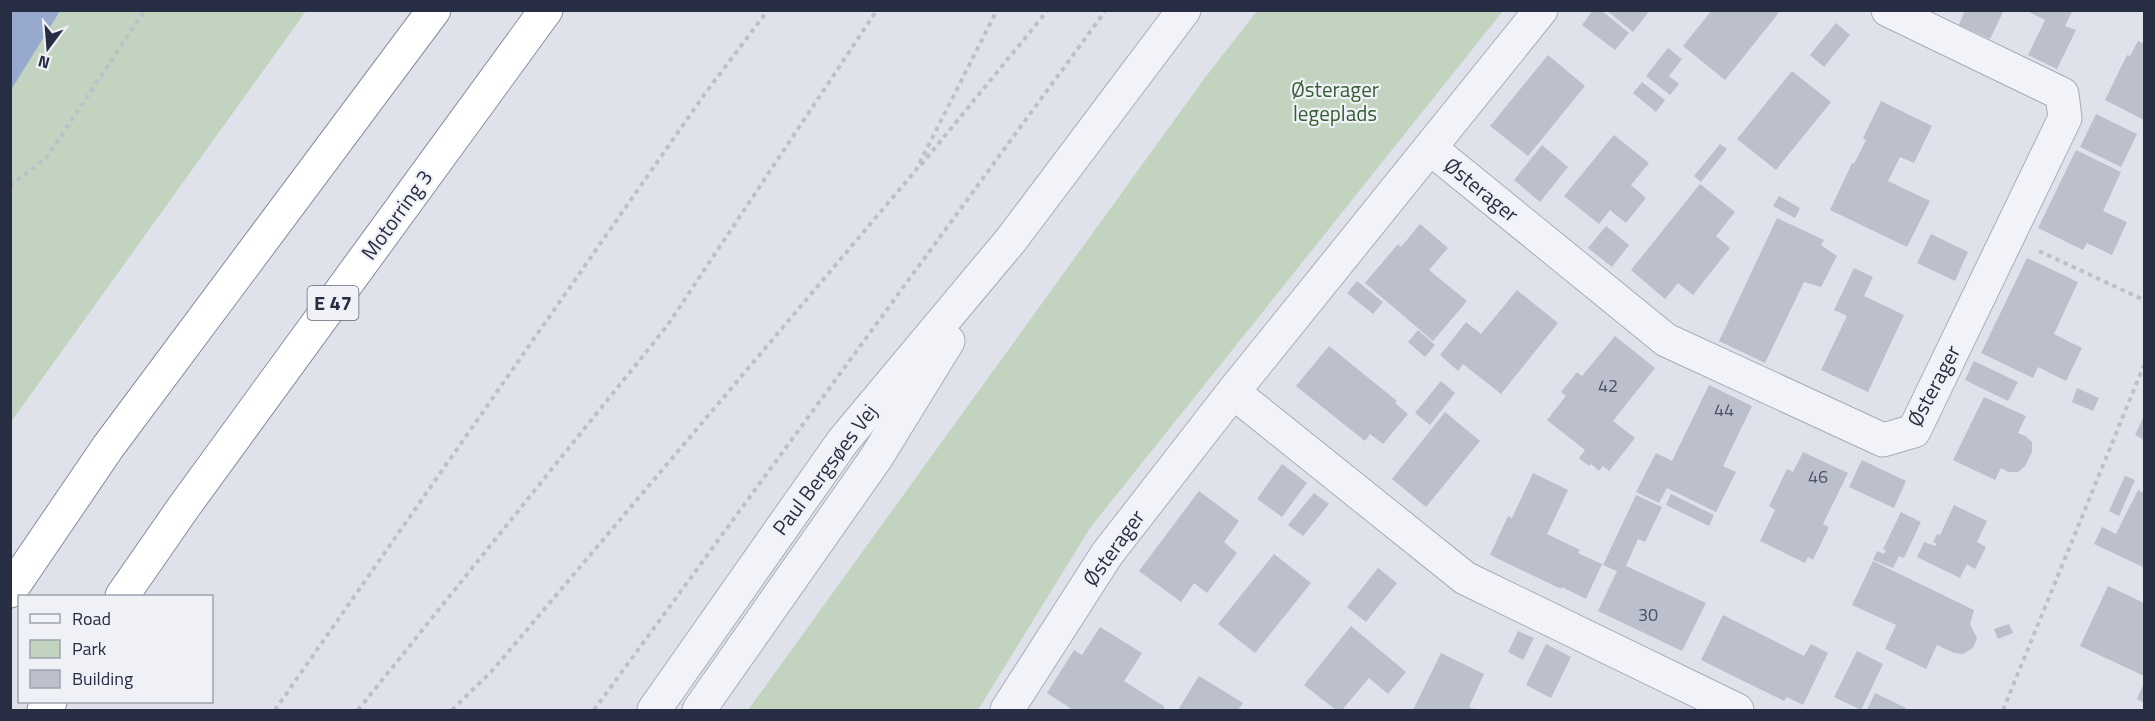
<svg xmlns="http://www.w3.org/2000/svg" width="2155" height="721" font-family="'Titillium Web',sans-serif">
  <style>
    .green { fill: #c2d4c0 }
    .water { fill: #97a9cd }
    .building { fill: #bcc0cd }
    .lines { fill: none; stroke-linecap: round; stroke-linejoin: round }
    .minor-casing { stroke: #a8acb8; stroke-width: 35 }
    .highway-casing { stroke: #858ca2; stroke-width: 35 }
    .path { stroke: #bdc0c9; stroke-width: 4; stroke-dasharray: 4.5 4.5; stroke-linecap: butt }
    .minor { stroke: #f2f3f8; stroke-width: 33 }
    .highway { stroke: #fff; stroke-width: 33 }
    .labels { text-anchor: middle; stroke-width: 4.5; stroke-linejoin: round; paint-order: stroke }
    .number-label { font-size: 18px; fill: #4c5265 }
    .shield { fill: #eff1f7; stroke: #636878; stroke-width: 1.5 }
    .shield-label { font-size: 20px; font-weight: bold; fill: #272d42 }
    .park-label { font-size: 21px; fill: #355f33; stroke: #eff1f7 }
    .street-label { font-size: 21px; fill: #272d42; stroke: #eff1f7 }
  </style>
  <rect width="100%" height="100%" fill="#dfe2ea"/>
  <g class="green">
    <polygon points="11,11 306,11 11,422"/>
    <polygon points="1257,11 1503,11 1090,528 978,710 748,710 1204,79"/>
  </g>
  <polygon class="water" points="11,10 60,11 11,90 10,11"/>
  <g class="building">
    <polygon points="1593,10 1601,10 1629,33 1615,50 1582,25"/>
    <polygon points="1606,10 1650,10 1633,32"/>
    <polygon points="1712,10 1781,10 1725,80 1683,46"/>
    <polygon points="1965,10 2004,10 1990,39 1959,25"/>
    <polygon points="2025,10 2073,10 2065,26 2076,30 2057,69 2028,55 2045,20"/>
    <polygon points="1836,23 1850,35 1824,67 1810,55"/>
    <polygon points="2138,41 2144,44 2144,120 2105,100 2127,55 2130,56"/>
    <polygon points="1668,48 1682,59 1669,76 1679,84 1670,95 1646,76"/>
    <polygon points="1548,55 1585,86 1528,156 1490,126"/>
    <polygon points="1792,71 1831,102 1776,170 1737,139"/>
    <polygon points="1642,82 1665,100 1656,112 1633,93"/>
    <polygon points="1881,101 1932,126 1914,163 1900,157 1888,181 1930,201 1907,247 1830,210 1852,163 1854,164 1866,140 1863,138"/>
    <polygon points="2096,114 2137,134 2121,167 2080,147"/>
    <polygon points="1614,135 1649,163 1631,185 1646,198 1626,223 1610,210 1599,224 1564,196"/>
    <polygon points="1720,144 1727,149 1701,182 1694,176"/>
    <polygon points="1542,145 1568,167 1540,202 1514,180"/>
    <polygon points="2076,150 2121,172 2103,211 2127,222 2112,255 2087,243 2083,250 2038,228"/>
    <polygon points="1700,184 1735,212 1716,236 1730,248 1693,295 1678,283 1665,299 1631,270"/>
    <polygon points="1779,196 1800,208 1795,218 1773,206"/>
    <polygon points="1777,218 1824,240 1821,245 1837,256 1821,287 1804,282 1765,363 1719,341"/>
    <polygon points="1420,224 1448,248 1429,270 1467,301 1433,341 1365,283 1398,244 1401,247"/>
    <polygon points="1606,226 1629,245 1612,267 1588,248"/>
    <polygon points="1931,234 1968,252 1955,281 1917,263"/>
    <polygon points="2027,258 2078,282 2054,334 2082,348 2066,381 2038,367 2033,378 1981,353"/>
    <polygon points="1854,268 1873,277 1864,296 1904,315 1868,392 1821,370 1847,316 1834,310"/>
    <polygon points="1357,281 1383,302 1373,314 1347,293"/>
    <polygon points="1517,290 1558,323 1501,394 1463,364 1458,371 1440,355 1466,322 1481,334"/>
    <polygon points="1418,330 1435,345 1425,357 1408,342"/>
    <polygon points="1615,336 1655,368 1613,421 1635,438 1609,471 1603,466 1599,471 1591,464 1589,466 1579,458 1585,450 1547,420 1566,396 1561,392 1577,372 1582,376"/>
    <polygon points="1329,346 1397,401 1395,403 1408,414 1383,444 1370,434 1365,441 1296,386"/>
    <polygon points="1974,361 2018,382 2008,401 1965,380"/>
    <polygon points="1441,381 1455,393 1430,425 1415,413"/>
    <polygon points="1709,385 1752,406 1723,466 1736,472 1716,512 1667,488 1659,503 1636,492 1656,453 1672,461"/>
    <polygon points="2077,388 2099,398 2093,411 2072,402"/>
    <polygon points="1984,397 2026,416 2018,433 2025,436 2032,442 2032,452 2025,466 2018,472 2008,472 2001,468 1995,480 1953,460"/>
    <polygon points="1445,412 1480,441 1426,507 1392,479"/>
    <polygon points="2144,416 2144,440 2135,435"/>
    <polygon points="1803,452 1848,473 1823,524 1829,527 1813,560 1808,557 1805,563 1760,541 1775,510 1769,506 1787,469 1793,472"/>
    <polygon points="1862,460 1906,481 1894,508 1849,487"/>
    <polygon points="1282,464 1307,483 1282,517 1257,499"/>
    <polygon points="1533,473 1568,490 1547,534 1580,550 1578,553 1602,564 1586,599 1562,587 1561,589 1490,555 1508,516 1512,518"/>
    <polygon points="2125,476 2135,480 2119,516 2109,511"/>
    <polygon points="2138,490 2144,493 2143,567 2094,544 2102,527 2116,534"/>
    <polygon points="1199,491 1239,521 1224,542 1237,553 1207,593 1194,583 1181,602 1139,571"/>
    <polygon points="1314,493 1329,504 1303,536 1288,525"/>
    <polygon points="1671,494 1714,515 1709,526 1666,505"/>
    <polygon points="1636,495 1662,507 1645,542 1638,539 1626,566 1706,603 1682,651 1598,611 1617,571 1603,565"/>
    <polygon points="1954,505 1987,521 1977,542 1986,547 1975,569 1967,564 1960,578 1917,557 1924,542 1935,546 1937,544 1933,542 1937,534 1940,535"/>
    <polygon points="1901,512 1921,522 1904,558 1899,556 1893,568 1873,560 1877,551 1884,554 1886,550 1883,549"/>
    <polygon points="1274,554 1311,583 1255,653 1218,624"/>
    <polygon points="1873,561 1974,610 1970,624 1977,638 1973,648 1963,654 1954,653 1937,645 1926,669 1885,649 1896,625 1852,605"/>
    <polygon points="1378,568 1397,583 1366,622 1347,607"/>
    <polygon points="2108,586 2144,603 2144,676 2080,646"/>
    <polygon points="1723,615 1804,656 1811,644 1828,653 1803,705 1787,697 1784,701 1701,660"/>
    <polygon points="2009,624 2013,633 1998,639 1994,629"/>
    <polygon points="1351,626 1406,672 1388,694 1369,678 1342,710 1336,710 1304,685"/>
    <polygon points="1100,627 1142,653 1124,681 1165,707 1163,710 1073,710 1047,693 1074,650 1082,655"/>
    <polygon points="1518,631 1534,638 1523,660 1508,652"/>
    <polygon points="1546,644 1571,657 1551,698 1526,685"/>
    <polygon points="1857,651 1883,664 1861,710 1834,697"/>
    <polygon points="1441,653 1484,674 1469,707 1477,710 1413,710"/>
    <polygon points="1199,676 1243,703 1238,710 1178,710"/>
    <polygon points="2144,683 2144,703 2137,699"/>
    <polygon points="1875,693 1906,708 1905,710 1867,710"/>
  </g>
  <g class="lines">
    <defs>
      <g id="minor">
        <polyline points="1430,148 1666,340 1883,440 1914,431 2065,118 2062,94 1888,10"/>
        <polyline points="1233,392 1465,578 1737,710"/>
        <polyline points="654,710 843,441 1011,240 1184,10"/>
        <polyline points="699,710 876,458 948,341"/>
        <polyline points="1007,710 1107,554 1233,392 1541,10"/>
      </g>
      <g id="highway">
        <polyline points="10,591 108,447 434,10"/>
        <polyline points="122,596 183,508 546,10"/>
        <polyline points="44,710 50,702"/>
      </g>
    </defs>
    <use href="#minor" class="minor-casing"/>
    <use href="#highway" class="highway-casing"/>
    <g class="path">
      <polyline points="921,165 1048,10"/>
      <polyline points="10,186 47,157 145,10"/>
      <polyline points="2039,251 2144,300"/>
      <polyline points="275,710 704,95 768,10"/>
      <polyline points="358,710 667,326 877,10"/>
      <polyline points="452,710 492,671 916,170 997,10"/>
      <polyline points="594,710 1106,10"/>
      <polyline points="2003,710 2144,365"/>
    </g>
    <use href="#minor" class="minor"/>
    <use href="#highway" class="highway"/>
  </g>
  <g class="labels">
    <g class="number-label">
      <text x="1608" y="392">42</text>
      <text x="1724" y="416">44</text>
      <text x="1818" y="483">46</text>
      <text x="1648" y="621">30</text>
    </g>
    <rect class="shield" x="307.5" y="286" width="51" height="34" rx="4.5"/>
    <g class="shield-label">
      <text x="333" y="310">E 47</text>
    </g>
    <g class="park-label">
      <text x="1335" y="97">Østerager<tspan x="1335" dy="24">legeplads</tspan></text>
    </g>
    <g class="street-label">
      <text transform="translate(1481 190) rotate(39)" y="7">Østerager</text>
      <text transform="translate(397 215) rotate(-54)" y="7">Motorring 3</text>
      <text transform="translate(1934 386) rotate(-62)" y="7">Østerager</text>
      <text transform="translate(825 470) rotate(-53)" y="7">Paul Bergsøes Vej</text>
      <text transform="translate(1114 548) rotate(-54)" y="7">Østerager</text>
    </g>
  </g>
  <rect width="2155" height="721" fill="none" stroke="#272d42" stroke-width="24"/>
  <rect x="18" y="595" width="195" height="108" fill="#eff1f7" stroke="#9fa3af" stroke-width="1.5"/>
  <rect x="30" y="614" width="30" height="9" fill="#f2f3f8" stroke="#9fa3af" stroke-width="1.5"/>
  <text x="72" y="625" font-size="18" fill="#272d42">Road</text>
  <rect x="30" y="640" width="30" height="18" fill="#c2d4c0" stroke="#9fa3af" stroke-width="1.5"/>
  <text x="72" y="655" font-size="18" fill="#272d42">Park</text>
  <rect x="30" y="670" width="30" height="18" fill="#bcc0cd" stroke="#9fa3af" stroke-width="1.5"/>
  <text x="72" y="685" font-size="18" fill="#272d42">Building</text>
  <g transform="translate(48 48) rotate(196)" stroke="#eff1f7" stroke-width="4.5" paint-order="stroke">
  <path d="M0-4.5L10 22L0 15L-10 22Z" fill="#272d42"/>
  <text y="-9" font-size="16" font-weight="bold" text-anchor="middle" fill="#272d42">N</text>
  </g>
</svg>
